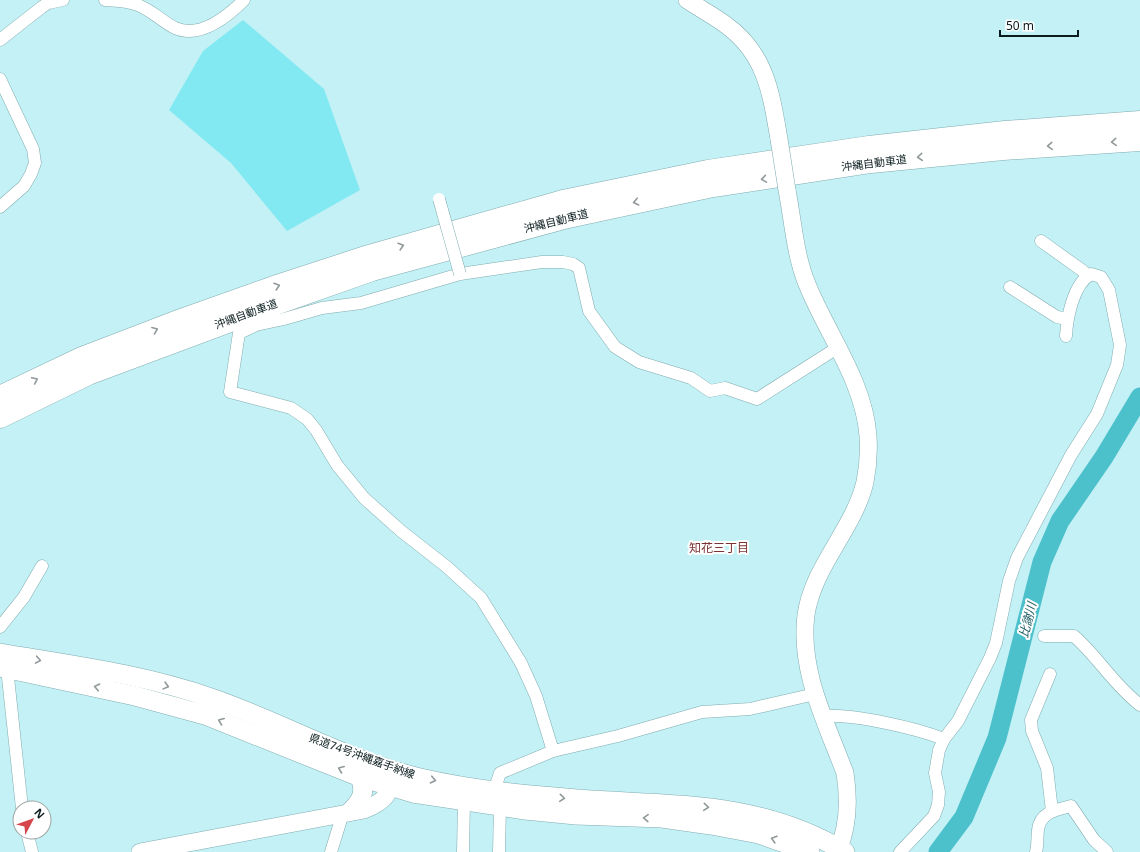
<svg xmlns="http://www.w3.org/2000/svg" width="1140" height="852" font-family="'Noto Sans','Noto Sans JP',sans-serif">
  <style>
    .grass { fill: #82e9f2 }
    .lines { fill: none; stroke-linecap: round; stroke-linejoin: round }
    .river { stroke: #4cc1cb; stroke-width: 19 }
    .street-casing { stroke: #80acb0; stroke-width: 13 }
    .secondary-casing { stroke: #80acb0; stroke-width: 18 }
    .primary-casing { stroke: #80acb0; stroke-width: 20 }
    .highway-casing { stroke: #80acb0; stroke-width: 23 }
    .street { stroke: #fff; stroke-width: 12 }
    .secondary { stroke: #fff; stroke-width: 17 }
    .primary { stroke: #fff; stroke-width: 19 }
    .highway { stroke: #fff; stroke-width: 22 }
    .street-bridge-casing { stroke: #80acb0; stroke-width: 13; stroke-linecap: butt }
    .secondary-bridge-casing { stroke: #80acb0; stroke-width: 18; stroke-linecap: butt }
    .street-bridge { stroke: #fff; stroke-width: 12 }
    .secondary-bridge { stroke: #fff; stroke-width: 17 }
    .oneway { stroke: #91999a }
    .labels { text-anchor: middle; stroke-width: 4; stroke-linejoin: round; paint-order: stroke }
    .street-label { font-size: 11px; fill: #0b1c1e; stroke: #fff }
    .neighbourhood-label { font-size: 12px; fill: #7a3333; stroke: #fff }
    .water-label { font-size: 12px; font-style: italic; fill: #216167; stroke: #fff }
  </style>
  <rect width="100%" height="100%" fill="#c3f1f5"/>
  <polygon class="grass" points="243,20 324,89 360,190 287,231 231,163 169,110 203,51"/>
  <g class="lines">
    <polyline class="river" points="938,852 964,817 997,738 1042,562 1060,521 1104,457 1140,397"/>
    <defs>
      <g id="street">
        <path d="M105,0c10,1 20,1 30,4 16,5 26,17 40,24 25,11 53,-12 69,-28"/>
        <polyline points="0,40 42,7 48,3 63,0"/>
        <polyline points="0,79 33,149 35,163 31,174 24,186 0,207"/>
        <polyline points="1041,241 1083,271 1087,276"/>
        <polyline points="1010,287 1057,317 1067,319"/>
        <polyline points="0,627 24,597 42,566"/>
        <path d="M1044,636h30c24,21 40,49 66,69"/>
        <polyline points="3,664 7,668 22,808"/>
        <polyline points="1050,674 1031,720 1032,731 1047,768 1052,811"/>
        <path d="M824,716c31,-2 91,12 120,23"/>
        <polyline points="553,751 536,696 521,663 481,598 447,567 401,531 364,498 337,465 316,430 307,419 291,408 230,392 239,333 256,325 284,319 322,308 361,303 460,274 542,262 563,262 573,264 579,268 589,311 615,347 639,362 691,378 710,391 725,388 757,399 837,348"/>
        <polyline points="494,791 500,773 553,751 618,736 702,712 750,709 815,694"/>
        <polyline points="27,832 32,852"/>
        <polyline points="331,852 343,813"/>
        <polyline points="463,852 464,801"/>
        <polyline points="499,852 500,807"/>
        <path d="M900,852l34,-36 4,-11 1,-13 -4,-19 4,-23 5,-11 14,-18 32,-63 6,-15 13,-62 8,-23 54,-103 26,-41 20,-49 3,-20 -11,-55 -8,-13 -10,-3c-18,10 -24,44 -25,62"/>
        <path d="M1036,852c2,-7 1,-15 2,-22 2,-18 18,-20 33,-24l23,34 13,12"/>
      </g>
      <g id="secondary">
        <path d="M687,0c12,8 27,16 39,25 40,29 45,68 53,114"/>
        <path d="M787,190c6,31 8,65 20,94 20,50 57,97 61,152 1,15 0,31 -3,46 -11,47 -52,84 -59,133 -7,56 20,107 39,158 4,26 4,54 -8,79"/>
        <path d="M140,852l224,-42c22,-9 25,-15 31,-37"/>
      </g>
      <g id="primary">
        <path d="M0,653c70,12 143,21 211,45 70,24 137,63 209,80 52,12 104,17 157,21 95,7 182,1 268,53"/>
        <polyline points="0,667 135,696 205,715 360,777 413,793 525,810 576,815 662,818 711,825 759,834 810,852"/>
        <path d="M351,811c11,-11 15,-19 9,-34"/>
      </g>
      <g id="highway">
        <polyline points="0,397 82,358 181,320 274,287 369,256 563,201 708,171 869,147 1005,132 1140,122"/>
        <polyline points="0,417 88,374 281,302 372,270 568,217 708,187 871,162 1003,149 1140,140"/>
      </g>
    </defs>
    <use href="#street" class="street-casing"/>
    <use href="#secondary" class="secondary-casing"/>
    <use href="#primary" class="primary-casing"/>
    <use href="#highway" class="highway-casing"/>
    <use href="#street" class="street"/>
    <use href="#secondary" class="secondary"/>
    <use href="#primary" class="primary"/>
    <use href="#highway" class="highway"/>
    <defs>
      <polyline id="street-bridge" points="439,199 460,274"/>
      <polyline id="secondary-bridge" points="779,139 787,190"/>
    </defs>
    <use href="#street-bridge" class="street-bridge-casing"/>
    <use href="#secondary-bridge" class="secondary-bridge-casing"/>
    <use href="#street-bridge" class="street-bridge"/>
    <use href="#secondary-bridge" class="secondary-bridge"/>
  </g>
  <defs><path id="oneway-chevron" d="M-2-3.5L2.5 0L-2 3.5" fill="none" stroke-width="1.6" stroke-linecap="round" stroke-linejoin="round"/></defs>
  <g class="oneway">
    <use href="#oneway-chevron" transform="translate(1114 142) rotate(176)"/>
    <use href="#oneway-chevron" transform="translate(1050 146) rotate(176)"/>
    <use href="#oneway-chevron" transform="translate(920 157) rotate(175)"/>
    <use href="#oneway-chevron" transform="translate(764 179) rotate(171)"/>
    <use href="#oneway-chevron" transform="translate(636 202) rotate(168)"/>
    <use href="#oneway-chevron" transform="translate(401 246) rotate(-17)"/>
    <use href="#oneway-chevron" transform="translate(277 286) rotate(-18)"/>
    <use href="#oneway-chevron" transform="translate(155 330) rotate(-21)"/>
    <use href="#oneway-chevron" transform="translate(35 380) rotate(-25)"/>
    <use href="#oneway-chevron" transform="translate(38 660) rotate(10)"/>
    <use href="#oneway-chevron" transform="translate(166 686) rotate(15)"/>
    <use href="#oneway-chevron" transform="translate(97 687) rotate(-168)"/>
    <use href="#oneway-chevron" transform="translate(221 721) rotate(-159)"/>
    <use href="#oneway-chevron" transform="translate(341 769) rotate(-158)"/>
    <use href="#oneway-chevron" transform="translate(433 780) rotate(12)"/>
    <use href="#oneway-chevron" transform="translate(562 798) rotate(5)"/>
    <use href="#oneway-chevron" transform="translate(706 807) rotate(5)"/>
    <use href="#oneway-chevron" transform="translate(646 818) rotate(-178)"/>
    <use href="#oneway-chevron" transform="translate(774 839) rotate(-163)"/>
  </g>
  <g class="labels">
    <g class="street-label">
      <text transform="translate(874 163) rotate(-7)" y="4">沖縄自動車道</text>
      <text transform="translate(556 221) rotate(-14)" y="4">沖縄自動車道</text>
      <text transform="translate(246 314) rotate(-20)" y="4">沖縄自動車道</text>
      <text transform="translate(362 756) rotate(20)" y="4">県道74号沖縄嘉手納線</text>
    </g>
    <g class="neighbourhood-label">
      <text x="719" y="552">知花三丁目</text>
    </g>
    <g class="water-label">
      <text transform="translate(1028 620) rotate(-76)" y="4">比謝川</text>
    </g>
  </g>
  <g transform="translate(32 820) rotate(49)"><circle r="19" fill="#ffffff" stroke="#9da4a5"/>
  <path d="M0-3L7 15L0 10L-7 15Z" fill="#d5454c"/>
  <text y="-6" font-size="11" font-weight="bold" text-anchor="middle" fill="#0b1c1e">N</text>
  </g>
  <path d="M1000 30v6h78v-6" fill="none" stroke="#0b1c1e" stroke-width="2"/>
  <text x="1006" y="30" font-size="12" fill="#0b1c1e" stroke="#ffffff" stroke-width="3" paint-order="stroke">50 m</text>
</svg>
